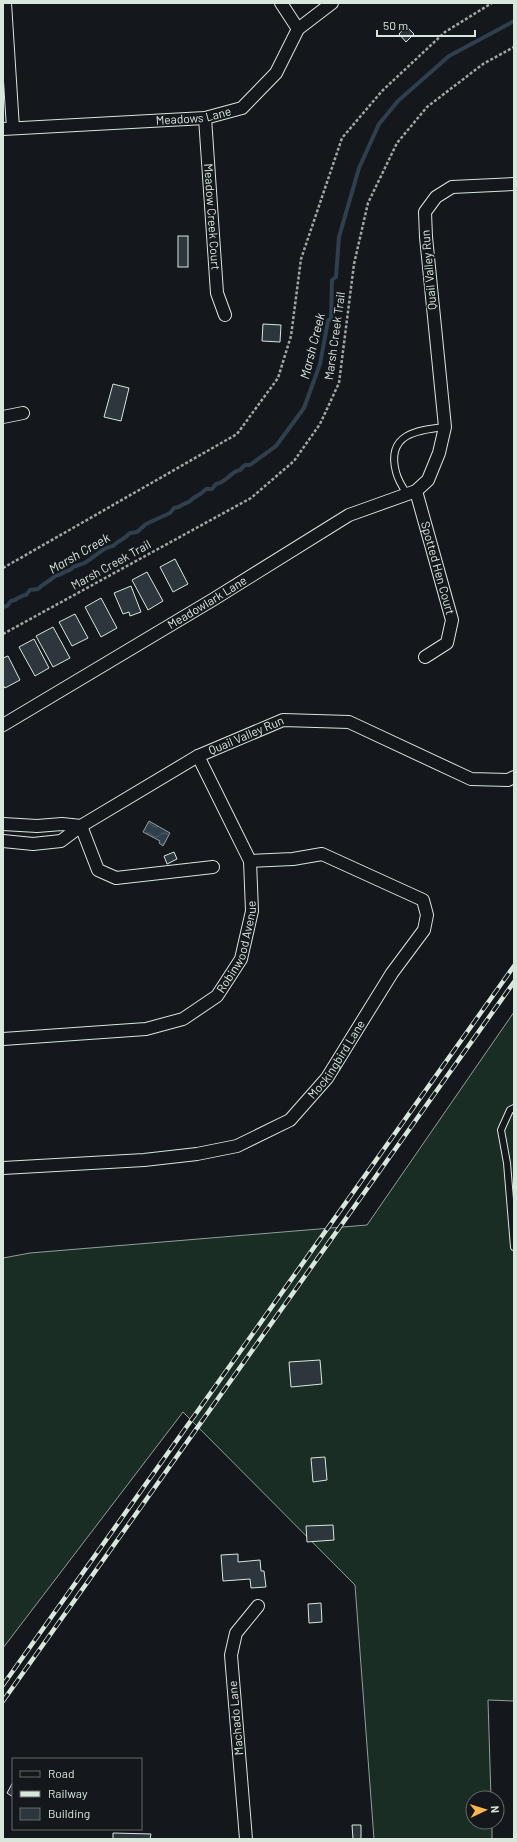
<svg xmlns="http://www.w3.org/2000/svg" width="517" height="1842" font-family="Barlow,sans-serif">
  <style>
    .grass { fill: #1a2d24; stroke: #939e99 }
    .water { fill: url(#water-waves); stroke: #939e99 }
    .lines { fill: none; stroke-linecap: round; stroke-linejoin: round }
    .stream { stroke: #2f3f4d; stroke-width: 4 }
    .building { fill: #2c363c; stroke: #d8e6dc }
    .lane-casing { stroke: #d8e6dc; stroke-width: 8 }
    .street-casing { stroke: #d8e6dc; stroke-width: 14 }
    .path { stroke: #9da8a2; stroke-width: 2.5; stroke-dasharray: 3 2; stroke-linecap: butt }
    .lane { stroke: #14181c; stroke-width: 6 }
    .street { stroke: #14181c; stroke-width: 12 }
    .rail-casing { stroke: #d8e6dc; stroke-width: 4.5 }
    .rail { stroke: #14181c; stroke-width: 3; stroke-dasharray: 9; stroke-linecap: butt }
    .labels { text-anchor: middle; stroke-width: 3; stroke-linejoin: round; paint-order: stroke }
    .street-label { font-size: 12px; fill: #d8e6dc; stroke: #14181c }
    .water-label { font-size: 13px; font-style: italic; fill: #d8e6dc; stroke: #14181c }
  </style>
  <defs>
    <pattern id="water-waves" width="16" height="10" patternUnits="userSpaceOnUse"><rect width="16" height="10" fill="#2f3f4d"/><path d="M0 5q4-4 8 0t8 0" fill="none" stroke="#4c5b66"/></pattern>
  </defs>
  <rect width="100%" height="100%" fill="#14181c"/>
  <polygon class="grass" points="514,1012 514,1701 488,1700 491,1798 473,1798 473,1822 492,1822 492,1839 374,1839 355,1585 183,1412 3,1648 3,1258 30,1253 367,1225"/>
  <polygon class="water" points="149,821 170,833 163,846 159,843 160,841 143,832"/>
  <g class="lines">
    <path class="stream" d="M3,607l4,-1 4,-5c7,-1 9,-6 15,-6l4,-5 8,-1c5,-6 11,-7 17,-13 6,0 8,-5 15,-6 5,-6 10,-4 16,-8 9,-5 17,-15 27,-16 6,-6 12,-7 17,-13l7,-1 9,-8 24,-11 4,-5c6,0 9,-5 15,-6 5,-6 12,-7 17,-13h6l4,-5c10,-1 15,-13 24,-14l5,-5h5l26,-19 28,-38 16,-44 8,-43 3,-3 1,-38 4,-3 3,-40 20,-69 20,-44 19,-23 51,-45 65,-35"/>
  </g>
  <g class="building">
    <polygon points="406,26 414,34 406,42 399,34"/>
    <rect x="178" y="236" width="10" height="31"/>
    <polygon points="263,324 281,325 280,342 262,341"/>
    <polygon points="113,384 129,388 121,421 104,417"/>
    <polygon points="175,559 188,584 173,592 160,567"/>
    <polygon points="147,572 163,601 148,610 132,580"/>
    <polygon points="131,586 141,612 130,616 129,612 123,614 114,593"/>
    <polygon points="101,598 117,628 101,637 85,607"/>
    <polygon points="75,614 88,638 72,646 59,622"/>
    <polygon points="53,627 70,658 53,667 36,636"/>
    <polygon points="34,639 49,668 35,676 19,647"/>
    <polygon points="8,656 20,680 5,688 3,685 3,658"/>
    <polygon points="174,852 177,859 167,864 164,856"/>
    <polygon points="320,1360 322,1384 291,1387 289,1362"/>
    <polygon points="325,1457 327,1480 313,1482 311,1458"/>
    <polygon points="333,1525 334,1540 307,1542 306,1526"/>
    <polygon points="238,1554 238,1562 260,1560 261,1571 264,1571 266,1587 251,1588 250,1579 223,1581 221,1555"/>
    <polygon points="321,1603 322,1622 309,1623 308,1604"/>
    <polygon points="13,1782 13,1797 7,1793"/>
    <polygon points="352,1825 361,1825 361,1839 353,1839"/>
    <polygon points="113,1833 151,1834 150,1839 113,1839"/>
  </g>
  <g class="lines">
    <defs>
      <g id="lane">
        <path d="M407,494c-4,-6 -9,-14 -11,-22 -10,-38 21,-42 49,-45"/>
        <polyline points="514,1108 510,1110 501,1130 507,1163 514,1247"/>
      </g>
      <g id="street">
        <polyline points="5,3 13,128"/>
        <polyline points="281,3 298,29"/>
        <path id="s1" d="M205,118l12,175 8,22"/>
        <path id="s2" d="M3,129l202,-11 37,-10 34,-35 22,-44 34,-26"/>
        <polyline points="3,417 23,413"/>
        <path id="s3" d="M416,491l36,129 -5,23 -22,14"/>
        <path id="s4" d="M3,725l211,-126 135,-84 67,-24 12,-11 11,-27 6,-26 -19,-190 -1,-25 11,-15 16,-10 62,-3"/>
        <polyline points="3,824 37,826 62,824 81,826"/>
        <polyline points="81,826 98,870 116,878 213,867"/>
        <path id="s5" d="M3,841l30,3 28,-3 20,-15 117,-70 85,-36 66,2 122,57 37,1 6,-3"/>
        <path id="s6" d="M3,1039l143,-10 37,-10 34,-23 24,-37 11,-48 -2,-50 -52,-105"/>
        <path id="s7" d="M3,1168l141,-8 53,-6 40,-8 53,-26 37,-42 65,-105 32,-43 3,-15 -4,-15 -101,-46 -29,5 -43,2"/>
        <polyline points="246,1839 231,1655 236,1633 258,1606"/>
      </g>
    </defs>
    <use href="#lane" class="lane-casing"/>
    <use href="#street" class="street-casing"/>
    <g class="path">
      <polyline points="3,568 237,434 278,378 291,336 301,259 342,138 382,91 445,32 492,3"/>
      <polyline points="3,634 251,498 294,461 320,424 339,383 354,264 368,203 397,143 427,107 483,64 514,47"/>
    </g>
    <use href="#lane" class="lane"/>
    <use href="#street" class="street"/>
    <defs>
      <g id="rail">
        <polyline points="3,1685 514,966"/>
        <polyline points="3,1701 514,982"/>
      </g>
    </defs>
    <use href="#rail" class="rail-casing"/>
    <use href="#rail" class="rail"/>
  </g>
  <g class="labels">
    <g class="street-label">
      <text dy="4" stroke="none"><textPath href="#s2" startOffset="191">Meadows Lane</textPath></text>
      <text dy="4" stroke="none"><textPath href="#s1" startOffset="99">Meadow Creek Court</textPath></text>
      <text transform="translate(429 270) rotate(-95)" y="4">Quail Valley Run</text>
      <text transform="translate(335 336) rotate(-82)" y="4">Marsh Creek Trail</text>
      <text transform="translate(111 565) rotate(-29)" y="4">Marsh Creek Trail</text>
      <text dy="4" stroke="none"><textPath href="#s3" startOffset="80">Spotted Hen Court</textPath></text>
      <text dy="4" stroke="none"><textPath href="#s4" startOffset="238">Meadowlark Lane</textPath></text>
      <text dy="4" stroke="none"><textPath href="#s5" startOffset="272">Quail Valley Run</textPath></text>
      <text dy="4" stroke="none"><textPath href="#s6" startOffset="277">Robinwood Avenue</textPath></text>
      <text dy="4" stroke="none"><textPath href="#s7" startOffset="371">Mockingbird Lane</textPath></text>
      <text transform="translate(236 1718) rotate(-95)" y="4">Machado Lane</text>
    </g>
    <g class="water-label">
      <text transform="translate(312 346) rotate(-76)" y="5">Marsh Creek</text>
      <text transform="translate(79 553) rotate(-30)" y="5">Marsh Creek</text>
    </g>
  </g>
  <rect width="517" height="1842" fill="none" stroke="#d8e6dc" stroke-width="8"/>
  <rect x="12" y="1758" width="130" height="72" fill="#14181c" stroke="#626a69"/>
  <rect x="20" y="1771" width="20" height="6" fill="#14181c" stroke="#626a69"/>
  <text x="48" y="1778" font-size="12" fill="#d8e6dc">Road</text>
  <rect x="20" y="1791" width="20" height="6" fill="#d8e6dc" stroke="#626a69"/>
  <text x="48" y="1798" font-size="12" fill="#d8e6dc">Railway</text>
  <rect x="20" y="1808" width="20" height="12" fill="#2c363c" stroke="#626a69"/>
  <text x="48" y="1818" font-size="12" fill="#d8e6dc">Building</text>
  <g transform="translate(485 1810) rotate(86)"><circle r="19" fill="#14181c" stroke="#626a69"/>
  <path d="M0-3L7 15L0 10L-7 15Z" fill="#ffb74d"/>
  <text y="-6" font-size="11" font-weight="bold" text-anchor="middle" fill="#d8e6dc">N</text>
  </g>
  <path d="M377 30v6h98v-6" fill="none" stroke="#d8e6dc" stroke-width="2"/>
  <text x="383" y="30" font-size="12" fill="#d8e6dc" stroke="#14181c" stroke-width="3" paint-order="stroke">50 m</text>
</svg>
